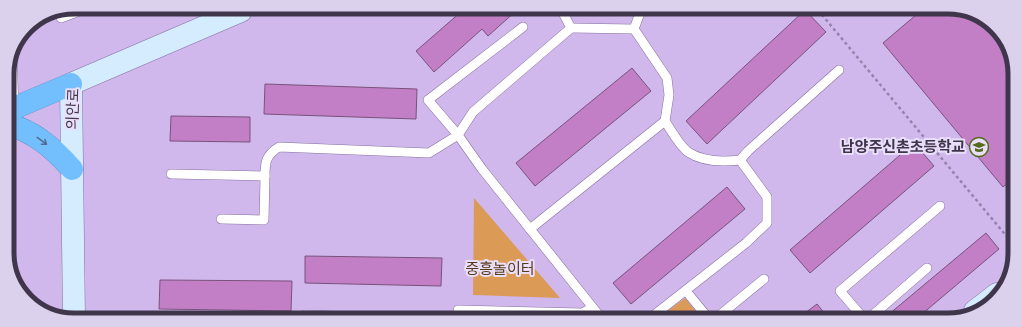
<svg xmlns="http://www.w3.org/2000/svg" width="1022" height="327" font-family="'Space Grotesk','Noto Sans KR',sans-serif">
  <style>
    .green { fill: #dc9a57 }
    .building { fill: #c27fc6; stroke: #79527b }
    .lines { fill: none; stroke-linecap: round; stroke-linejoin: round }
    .lane-casing { stroke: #856fa0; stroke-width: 10 }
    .secondary-casing { stroke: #856fa0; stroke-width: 23 }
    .highway-casing { stroke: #618fc0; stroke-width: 23 }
    .path { stroke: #9583ab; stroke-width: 2.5; stroke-dasharray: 3 3; stroke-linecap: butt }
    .lane { stroke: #fff; stroke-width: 9 }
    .secondary { stroke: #d5ecff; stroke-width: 22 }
    .highway { stroke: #73bffe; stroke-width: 22 }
    .oneway { stroke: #546d93 }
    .labels { text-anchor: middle; stroke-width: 4; stroke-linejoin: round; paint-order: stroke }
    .street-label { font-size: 15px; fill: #40364c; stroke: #eadffa }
    .poi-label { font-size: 15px; font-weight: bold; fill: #40364c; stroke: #eadffa; text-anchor: end }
    .park-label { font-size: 15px; fill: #593b1b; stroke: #eadffa }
    .rim { fill: none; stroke: #40364c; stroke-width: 5 }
  </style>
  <rect width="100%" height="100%" fill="#d0b8ed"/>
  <g class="green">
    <polygon points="474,198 560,298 473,295"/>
    <polygon points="685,298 702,319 657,319"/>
  </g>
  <g class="building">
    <polygon points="923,9 966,9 975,15 1014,61 1013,179 1003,187 883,43"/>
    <polygon points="805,10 826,32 707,144 686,121"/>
    <polygon points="462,11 467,11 472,16 478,11 516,11 488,36 482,29 434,72 416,51"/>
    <polygon points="632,68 651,91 535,186 516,163"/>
    <polygon points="265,84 417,89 416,119 264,114"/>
    <polygon points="171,116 250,117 250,142 170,141"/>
    <polygon points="914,143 934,166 810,273 790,250"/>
    <polygon points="727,187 745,209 631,304 613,283"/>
    <polygon points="986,233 999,249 915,320 882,320"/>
    <polygon points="305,256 442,258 441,286 305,283"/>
    <polygon points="160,280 292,281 291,311 159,309"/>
    <polygon points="817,304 830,320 797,319"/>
  </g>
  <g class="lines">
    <defs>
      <g id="lane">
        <polyline points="562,11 571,28 473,112 458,135 482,169 602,319"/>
        <polyline points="61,18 77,12"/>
        <polyline points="634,29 640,13 644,10"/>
        <polyline points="12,58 14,107"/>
        <polyline points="740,160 748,151 839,70"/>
        <path d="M171,174l94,2c0,-14 1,-21 14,-29l150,6 29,-18 -30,-35 95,-73"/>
        <polyline points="221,219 264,220 265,176"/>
        <polyline points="530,229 665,121 669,95 667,78 634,29 571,28"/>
        <polyline points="686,291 709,319"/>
        <polyline points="299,318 305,315 418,319"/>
        <polyline points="458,319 458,310 582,313 592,308"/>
        <path d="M649,319l97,-76 21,-20v-26l-27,-37c-17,2 -37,2 -52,-8 -9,-7 -17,-22 -23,-31"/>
        <polyline points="715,319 764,279"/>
        <polyline points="865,320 840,291 940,206"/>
        <polyline points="867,320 927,268"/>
      </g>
      <g id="secondary">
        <polyline points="975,311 997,294"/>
        <polyline points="74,318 71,84 241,11"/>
      </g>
      <g id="highway">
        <polyline points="7,111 71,84"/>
        <path d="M7,124c27,7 47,25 65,45"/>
      </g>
    </defs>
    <use href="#lane" class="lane-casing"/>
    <use href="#secondary" class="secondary-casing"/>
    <use href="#highway" class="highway-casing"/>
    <polyline class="path" points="818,10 1013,244"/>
    <use href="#lane" class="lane"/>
    <use href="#secondary" class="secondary"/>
    <use href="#highway" class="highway"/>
  </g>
  <defs><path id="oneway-shaft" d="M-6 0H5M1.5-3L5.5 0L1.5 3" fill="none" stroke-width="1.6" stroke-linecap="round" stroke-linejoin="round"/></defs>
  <use class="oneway" href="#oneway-shaft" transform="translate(42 141) rotate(36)"/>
  <defs>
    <symbol id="school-ring" viewBox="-11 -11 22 22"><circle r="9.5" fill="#eadffa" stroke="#536b1b" stroke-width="1.5"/><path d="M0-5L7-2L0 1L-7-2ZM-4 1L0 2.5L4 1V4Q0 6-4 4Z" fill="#536b1b"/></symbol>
  </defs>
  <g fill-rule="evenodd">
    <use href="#school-ring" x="968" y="136" width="22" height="22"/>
  </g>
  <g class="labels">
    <g class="street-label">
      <text transform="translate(73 109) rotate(-88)" y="5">의안로</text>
    </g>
    <g class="poi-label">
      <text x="965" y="152">남양주신촌초등학교</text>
    </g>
    <g class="park-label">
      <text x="500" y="274">중흥놀이터</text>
    </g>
  </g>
  <path d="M0 0H1022V327H0ZM74 14H948A60 60 0 0 1 1008 74V253A60 60 0 0 1 948 313H74A60 60 0 0 1 14 253V74A60 60 0 0 1 74 14Z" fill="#dcd1ec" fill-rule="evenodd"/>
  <path class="rim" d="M74 14H948A60 60 0 0 1 1008 74V253A60 60 0 0 1 948 313H74A60 60 0 0 1 14 253V74A60 60 0 0 1 74 14Z"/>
</svg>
